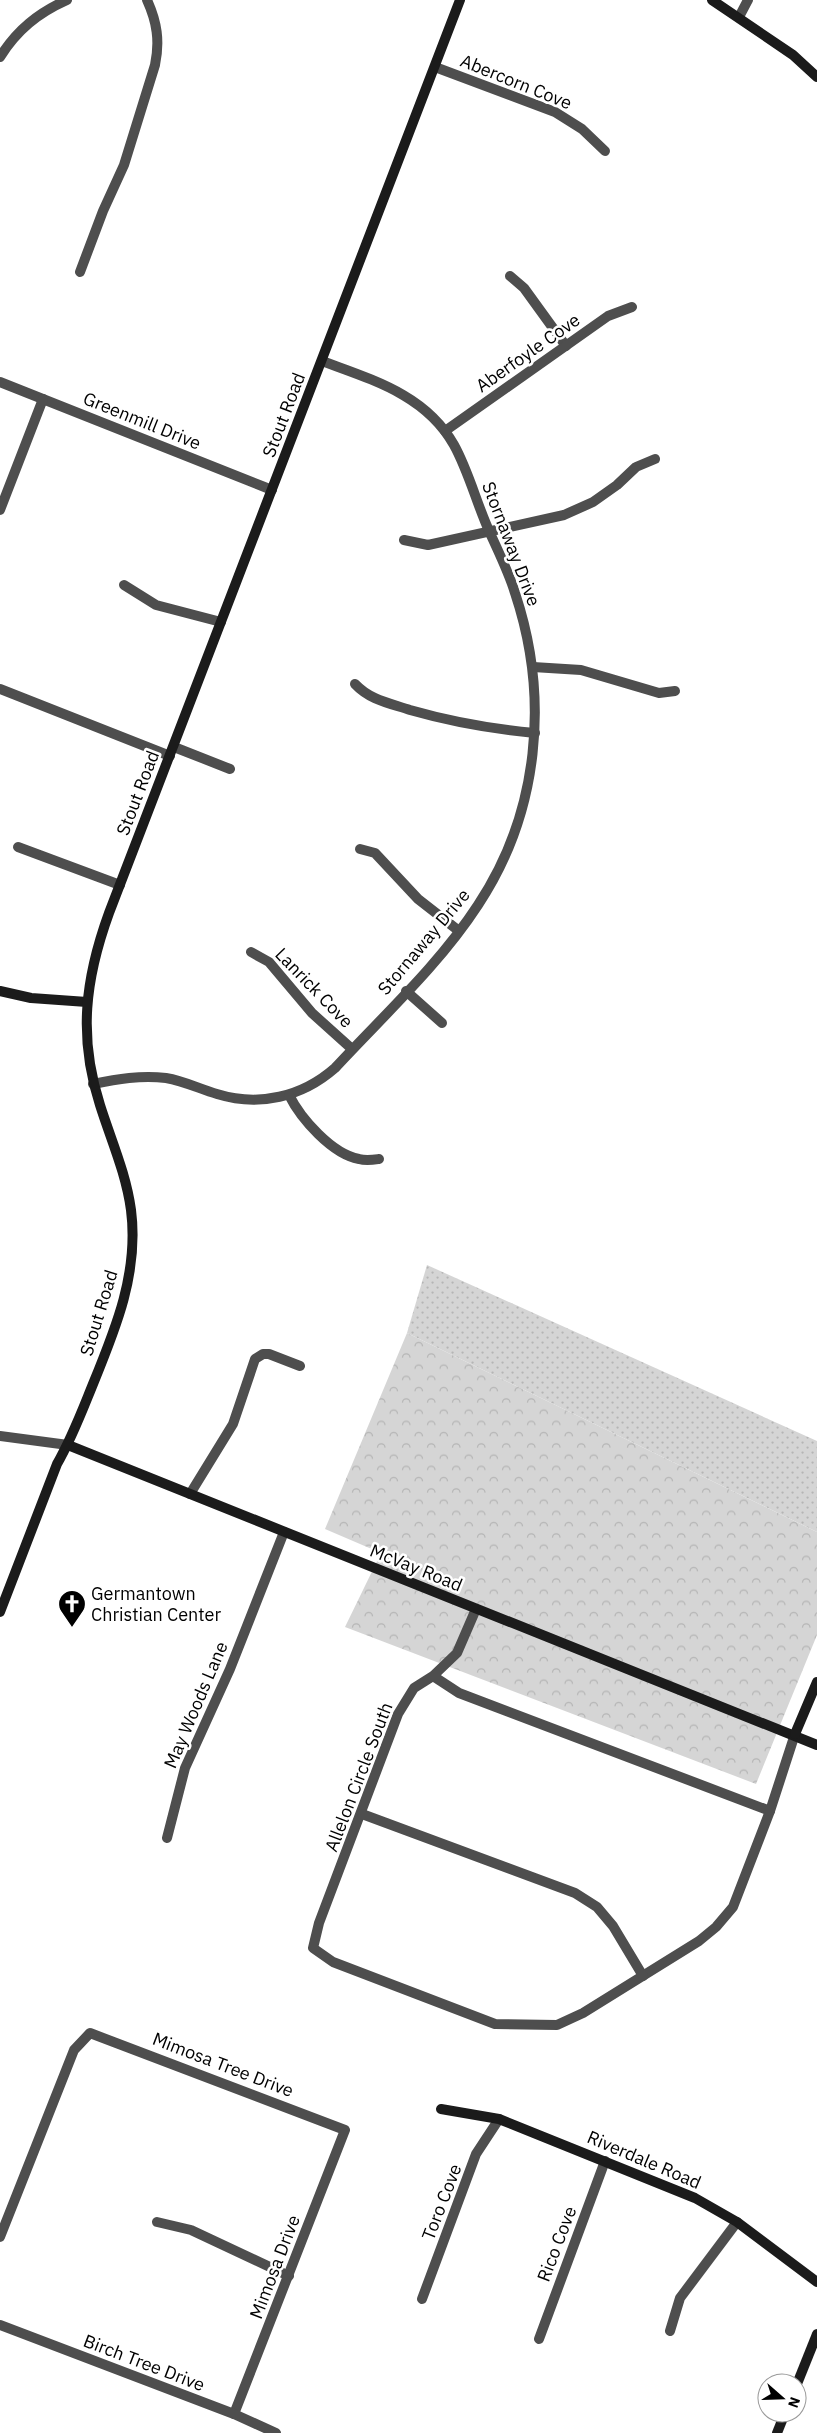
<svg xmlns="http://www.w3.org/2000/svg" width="817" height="2433" font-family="'IBM Plex Sans',sans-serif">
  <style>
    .grass { fill: url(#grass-dots) }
    .forest { fill: url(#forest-crowns) }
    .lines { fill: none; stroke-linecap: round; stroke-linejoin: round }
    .street { stroke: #4e4e4e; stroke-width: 10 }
    .secondary { stroke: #1b1b1b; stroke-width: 10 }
    .labels { text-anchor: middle; stroke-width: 5; stroke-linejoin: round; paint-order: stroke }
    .street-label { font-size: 18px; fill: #000; stroke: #fff }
    .poi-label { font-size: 18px; fill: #000; stroke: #fff; text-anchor: start }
  </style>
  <defs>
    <pattern id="grass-dots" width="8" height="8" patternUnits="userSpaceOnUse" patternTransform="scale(1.25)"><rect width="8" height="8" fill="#d5d5d5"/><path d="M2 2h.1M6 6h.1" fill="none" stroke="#b5b5b5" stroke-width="1.8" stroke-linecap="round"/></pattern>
    <pattern id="forest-crowns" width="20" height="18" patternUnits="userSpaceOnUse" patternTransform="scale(1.25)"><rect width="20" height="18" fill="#d5d5d5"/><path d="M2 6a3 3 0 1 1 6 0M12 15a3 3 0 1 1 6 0" fill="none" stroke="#b5b5b5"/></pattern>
  </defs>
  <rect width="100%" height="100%" fill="#fff"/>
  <polygon class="grass" points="427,1265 817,1441 817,1532 407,1333"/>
  <polygon class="forest" points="407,1333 817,1532 817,1635 756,1784 345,1627 381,1553 325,1529"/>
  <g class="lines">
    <g class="street">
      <polyline points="739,17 748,0"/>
      <path d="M0,57c17,-27 38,-44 67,-57"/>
      <polyline points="435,67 555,112 582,129 605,151"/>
      <path d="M80,272l23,-61 21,-46 31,-100c5,-24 2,-43 -8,-65"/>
      <polyline points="510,276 524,288 566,346"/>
      <polyline points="0,382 272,490"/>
      <polyline points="445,431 608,316 632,307"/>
      <polyline points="0,510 43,399"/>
      <polyline points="404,540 428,545 564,515 593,502 617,485 636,467 655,459"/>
      <polyline points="124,585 156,605 221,622"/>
      <polyline points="533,667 581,670 659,693 675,691"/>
      <path d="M355,684c15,16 34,19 55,26 42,12 82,19 125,23"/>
      <polyline points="0,689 170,756"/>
      <polyline points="174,747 230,769"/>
      <polyline points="18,847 120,885"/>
      <polyline points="360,849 375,853 418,899 459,931"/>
      <polyline points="251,952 269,962 312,1013 352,1049"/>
      <polyline points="406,991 442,1023"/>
      <path d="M93,1084c24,-5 48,-9 73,-6 18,3 34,11 51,16 42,13 85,3 118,-26 48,-52 104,-103 143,-163 61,-92 72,-207 37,-312 -6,-20 -16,-40 -25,-60 -13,-28 -21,-61 -36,-88 -28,-50 -81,-65 -132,-84"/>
      <path d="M289,1095c12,24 43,59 70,64 7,2 13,1 20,0"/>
      <polyline points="0,1436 68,1445"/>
      <polyline points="190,1494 233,1424 255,1359 263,1354 269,1354 300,1366"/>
      <polyline points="433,1676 459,1693 770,1811 733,1907 716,1927 699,1941 583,2013 557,2025 495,2024 333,1962 313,1948 319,1923 398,1714 414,1688 433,1676 457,1653 476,1609"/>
      <polyline points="770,1811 795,1734"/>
      <polyline points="362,1814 575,1893 597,1907 613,1926 643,1976"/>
      <polyline points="167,1838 185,1768 230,1669 284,1532"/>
      <polyline points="157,2222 191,2230 289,2276"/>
      <polyline points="0,2237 74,2050 90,2033 345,2130 234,2414"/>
      <polyline points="422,2299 476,2154 499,2119"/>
      <polyline points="0,2325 234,2414 276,2433"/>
      <polyline points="670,2331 680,2298 737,2222"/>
      <polyline points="539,2339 605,2161"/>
    </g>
    <g class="secondary">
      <polyline points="712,0 793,55 817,77"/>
      <polyline points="0,991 31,998 87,1002"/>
      <polyline points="68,1445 817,1745"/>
      <path d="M0,1612l57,-148c15,-26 25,-53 36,-80 23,-56 46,-112 38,-174 -5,-37 -20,-70 -31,-105 -22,-68 -15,-126 9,-192l351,-913"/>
      <polyline points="795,1734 817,1682"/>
      <polyline points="441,2109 499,2119 695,2198 737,2222 817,2282"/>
      <polyline points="797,2384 817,2334"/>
      <polyline points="777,2433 785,2413"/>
    </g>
  </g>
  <defs>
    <symbol id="church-pin" viewBox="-11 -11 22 30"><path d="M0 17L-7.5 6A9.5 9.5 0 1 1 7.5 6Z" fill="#000" stroke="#fff"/><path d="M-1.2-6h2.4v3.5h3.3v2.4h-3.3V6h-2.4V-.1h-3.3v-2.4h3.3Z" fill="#fff"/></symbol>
  </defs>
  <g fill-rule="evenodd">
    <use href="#church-pin" x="56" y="1588" width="32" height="43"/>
  </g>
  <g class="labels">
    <g class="street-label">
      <text transform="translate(516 82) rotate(22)" y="6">Abercorn Cove</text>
      <text transform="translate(528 353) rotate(-35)" y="6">Aberfoyle Cove</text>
      <text transform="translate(284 415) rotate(-69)" y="6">Stout Road</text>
      <text transform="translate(142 421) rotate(22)" y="6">Greenmill Drive</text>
      <text transform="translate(511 544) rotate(69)" y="6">Stornaway Drive</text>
      <text transform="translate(138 793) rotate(-69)" y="6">Stout Road</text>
      <text transform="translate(424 942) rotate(-50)" y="6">Stornaway Drive</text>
      <text transform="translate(314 988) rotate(46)" y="6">Lanrick Cove</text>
      <text transform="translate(99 1313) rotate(-73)" y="6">Stout Road</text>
      <text transform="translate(416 1568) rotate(22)" y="6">McVay Road</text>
      <text transform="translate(196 1705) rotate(-67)" y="6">May Woods Lane</text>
      <text transform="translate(359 1777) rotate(-69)" y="6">Allelon Circle South</text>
      <text transform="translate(223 2065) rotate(21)" y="6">Mimosa Tree Drive</text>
      <text transform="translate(644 2160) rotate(23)" y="6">Riverdale Road</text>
      <text transform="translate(442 2202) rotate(-69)" y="6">Toro Cove</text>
      <text transform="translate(557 2244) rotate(-69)" y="6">Rico Cove</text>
      <text transform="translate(275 2267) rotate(-69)" y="6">Mimosa Drive</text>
      <text transform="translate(144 2363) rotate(21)" y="6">Birch Tree Drive</text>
    </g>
    <g class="poi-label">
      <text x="91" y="1600">Germantown<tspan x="91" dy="21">Christian Center</tspan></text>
    </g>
  </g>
  <g transform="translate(782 2398) rotate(110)"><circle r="24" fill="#ffffff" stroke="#999999"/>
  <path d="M0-4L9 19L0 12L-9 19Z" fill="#000000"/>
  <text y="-8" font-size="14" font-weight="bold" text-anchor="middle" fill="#000000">N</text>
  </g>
</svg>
